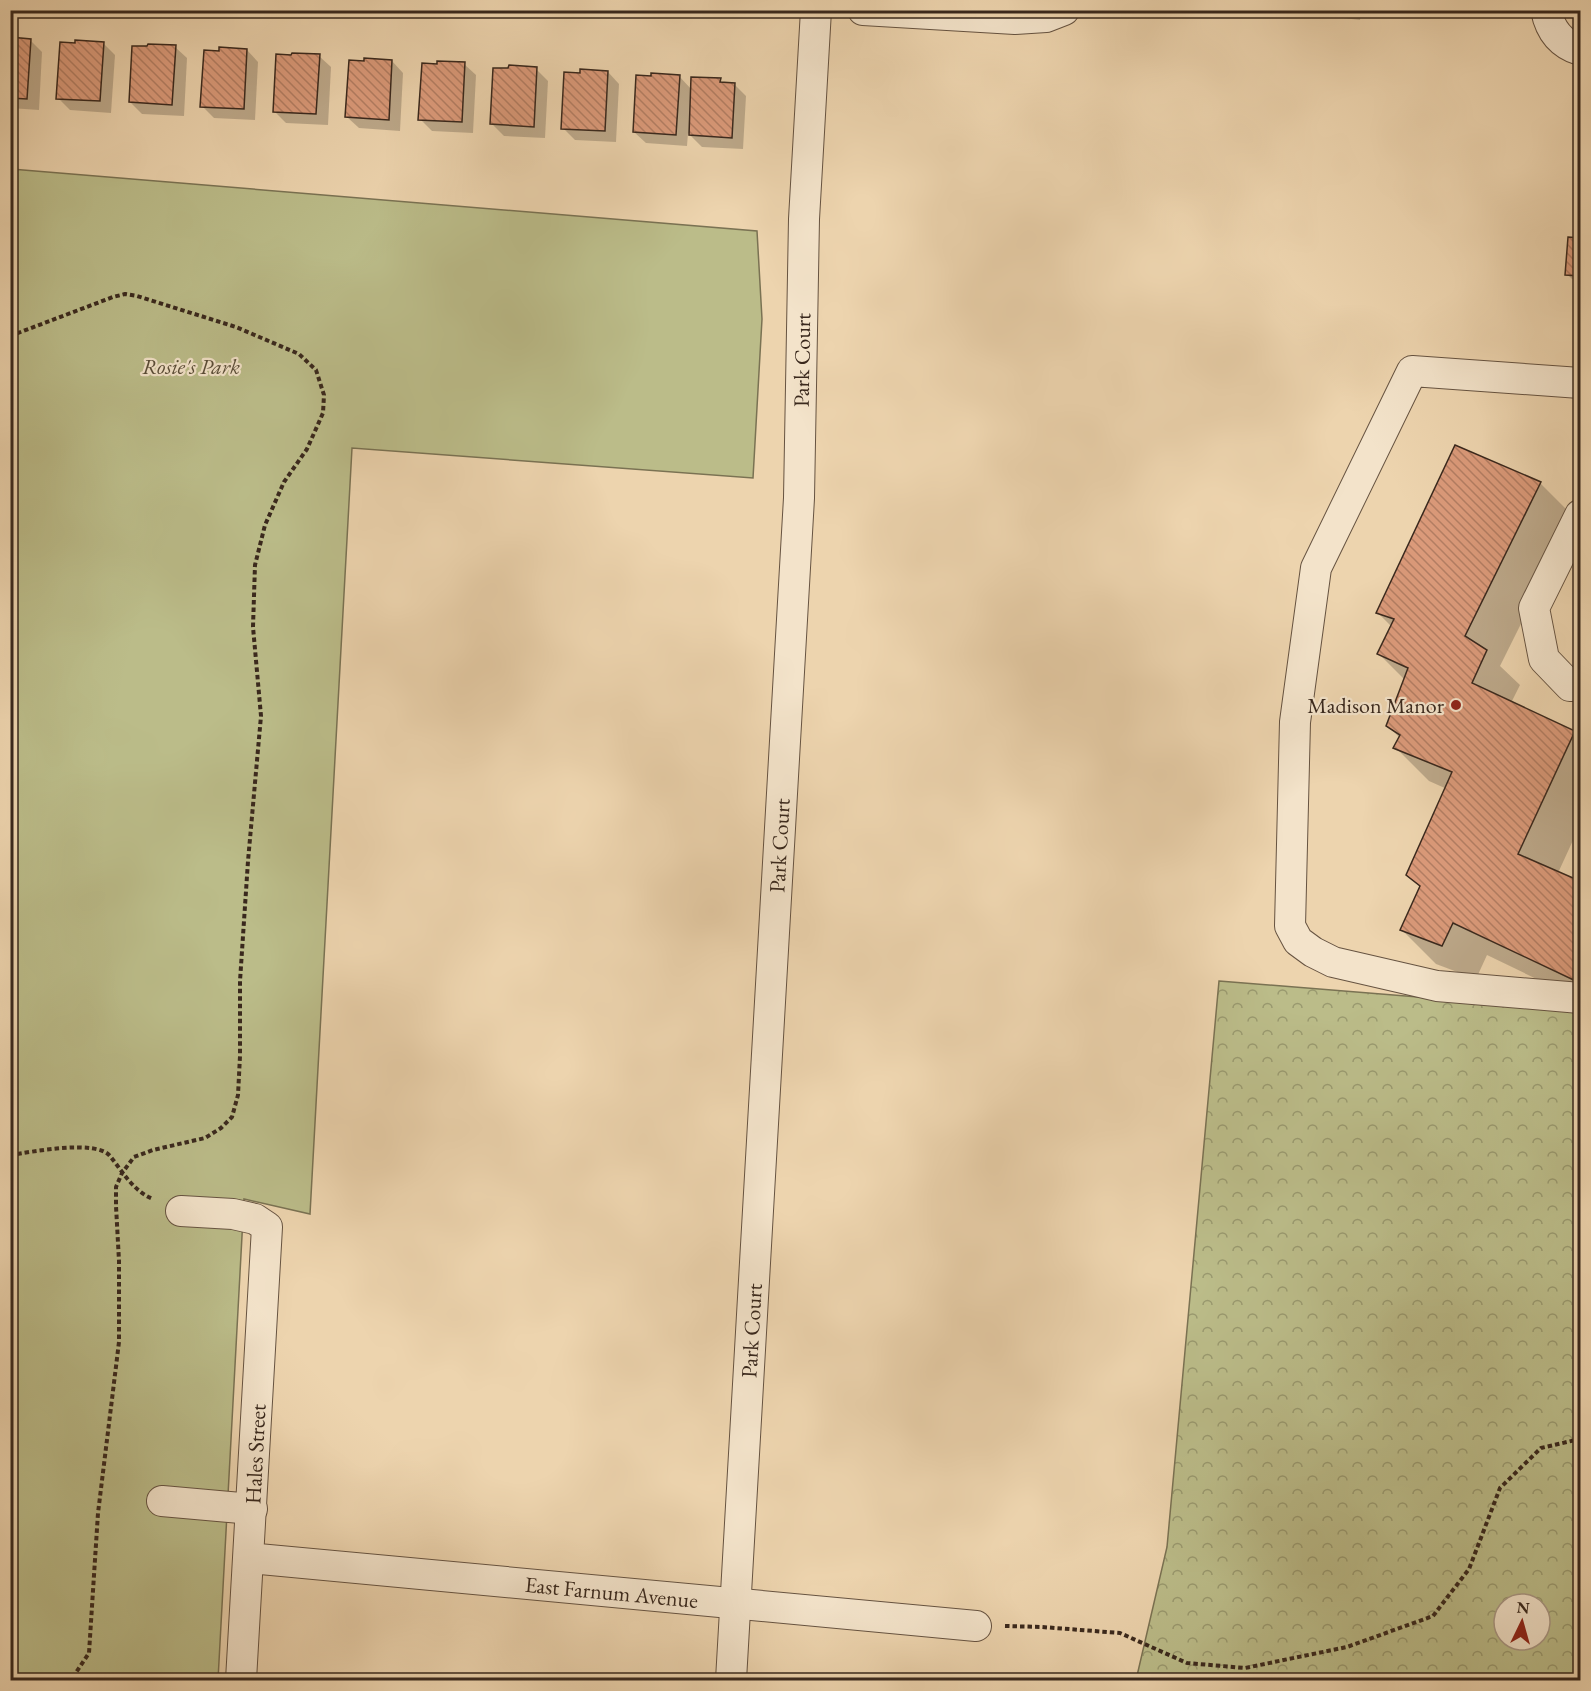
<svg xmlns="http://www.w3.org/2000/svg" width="1591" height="1691" font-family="'EB Garamond',serif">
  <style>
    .green { fill: #bbbc89; stroke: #7a7253; stroke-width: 1.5 }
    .forest { fill: url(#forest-crowns); stroke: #7a7253; stroke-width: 1.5; fill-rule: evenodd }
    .shadow { fill: #0003 }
    .building { fill: url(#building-back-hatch); stroke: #39281d; stroke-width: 1.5 }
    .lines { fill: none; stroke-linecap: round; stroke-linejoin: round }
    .minor-casing { stroke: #665341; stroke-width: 32 }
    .path { stroke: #39281d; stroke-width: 4; stroke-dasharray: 4.5 3; stroke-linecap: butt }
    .minor { stroke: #f3e3ca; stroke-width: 30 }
    .poi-dot { fill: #8f2418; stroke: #f3e3ca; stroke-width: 2 }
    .labels { text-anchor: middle; stroke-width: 4.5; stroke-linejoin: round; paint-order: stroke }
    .street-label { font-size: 22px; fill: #39281d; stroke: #f3e3ca }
    .park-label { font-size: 22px; font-style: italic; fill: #5a4d38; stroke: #f3e3ca }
    .poi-label { font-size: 22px; fill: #39281d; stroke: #f3e3ca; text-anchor: end }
  </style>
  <defs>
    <pattern id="forest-crowns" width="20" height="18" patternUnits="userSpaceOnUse" patternTransform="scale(1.5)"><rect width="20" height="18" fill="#bbbc89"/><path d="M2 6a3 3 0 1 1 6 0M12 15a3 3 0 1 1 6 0" fill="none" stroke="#99996f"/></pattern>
    <pattern id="building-back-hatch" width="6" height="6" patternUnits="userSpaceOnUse" patternTransform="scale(1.5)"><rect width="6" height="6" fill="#db9a7a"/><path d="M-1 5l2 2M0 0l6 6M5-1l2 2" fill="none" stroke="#b37e63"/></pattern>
  </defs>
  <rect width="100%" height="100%" fill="#edd4ae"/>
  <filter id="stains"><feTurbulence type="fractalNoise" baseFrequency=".00333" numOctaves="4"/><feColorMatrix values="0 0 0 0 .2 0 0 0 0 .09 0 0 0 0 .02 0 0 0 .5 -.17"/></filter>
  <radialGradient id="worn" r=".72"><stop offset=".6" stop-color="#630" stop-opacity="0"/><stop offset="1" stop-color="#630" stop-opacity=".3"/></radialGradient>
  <polygon class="green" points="11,169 757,231 762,319 753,478 352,448 310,1214 244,1199 218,1680 76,1680 37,1675 28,1678 11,1676"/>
  <path class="forest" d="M1219,981l361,29v670h-444l31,-133zM1504,1604h36v36h-36z"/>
  <g class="shadow">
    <polygon points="1321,10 1361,10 1360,20 1327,16"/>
    <polygon points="10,39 30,40 42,52 39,110 10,108"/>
    <polygon points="103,43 115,55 111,113 70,110 58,98"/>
    <polygon points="175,47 187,58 184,116 142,114 130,102 149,48"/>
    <polygon points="247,50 258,62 255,120 214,118 202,106 220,52"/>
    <polygon points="319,56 331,67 328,125 286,123 274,111"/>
    <polygon points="392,61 403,73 400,131 359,128 347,117"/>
    <polygon points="464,64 476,75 473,133 432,131 420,119 438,65"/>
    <polygon points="536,69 548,81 545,138 504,136 492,124"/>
    <polygon points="608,72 619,84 616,142 575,140 563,128"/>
    <polygon points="679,76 692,90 720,80 724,84 734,84 746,96 743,149 702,147 688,133 687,146 646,143 634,132"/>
    <polygon points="1569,238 1580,239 1580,280 1572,279 1567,274"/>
    <polygon points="1540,483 1574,517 1500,666 1520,685 1511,703 1574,733 1580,739 1580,825 1558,873 1580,883 1580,1000 1487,955 1476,979 1436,964 1402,930 1421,888 1408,874 1447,789 1429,781 1395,747 1400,738 1388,726 1405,680 1379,654 1392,627 1378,613"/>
  </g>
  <g class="building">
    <polygon points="1320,10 1355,10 1354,16"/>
    <polygon points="10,37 31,39 27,99 10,98"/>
    <polygon points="75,40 104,42 100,101 56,99 60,42 75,43"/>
    <polygon points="148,44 176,45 172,105 129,102 132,46 147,46"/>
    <polygon points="219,47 247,49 244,109 200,107 204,50 219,51"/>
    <polygon points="292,53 320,54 316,114 273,112 276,54 291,55"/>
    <polygon points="364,58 392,60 389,120 345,117 349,60 364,61"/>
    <polygon points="437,61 465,62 462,122 418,120 422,63 437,64"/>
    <polygon points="509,65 537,67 534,127 490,124 493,68 508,68"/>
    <polygon points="580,69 608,71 605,131 561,129 564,72 580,73"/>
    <polygon points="651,73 680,75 676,135 633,132 636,75 651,76"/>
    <polygon points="691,77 721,78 720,82 735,83 732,138 689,135"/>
    <polygon points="1568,237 1580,238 1580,276 1565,275"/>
    <polygon points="1455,445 1541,482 1465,636 1487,650 1472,683 1575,731 1518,854 1580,881 1580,983 1453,923 1442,946 1400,930 1420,886 1406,875 1452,772 1393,748 1400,735 1386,726 1408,668 1377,654 1394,619 1376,613"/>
  </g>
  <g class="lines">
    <defs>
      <g id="minor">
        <polyline points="863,10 1015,19 1046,17 1064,10"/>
        <path d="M1546,10c4,20 15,34 34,40"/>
        <polyline points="1580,383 1412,371 1316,568 1295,722 1290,926 1298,941 1313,952 1333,962 1437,986 1580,998"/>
        <polyline points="1580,515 1534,608 1544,659 1570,686 1580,685"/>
        <polyline points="181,1211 233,1214 255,1219 267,1227 241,1680"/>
        <polyline points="162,1501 252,1509"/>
        <path id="s1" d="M249,1558l727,68"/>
        <path id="s2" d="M731,1680l68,-1182 5,-279 12,-209"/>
      </g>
    </defs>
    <use href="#minor" class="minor-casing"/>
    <g class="path">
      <polyline points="10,336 113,297 125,294 137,296 236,327 299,354 316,370 324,395 323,413 307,449 284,482 265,525 255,565 253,627 261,716 248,861 240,981 240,1056 238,1095 232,1117 221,1128 205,1138 153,1150 134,1157 122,1173 116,1187 116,1206 119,1261 119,1342 98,1513 89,1653 71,1680"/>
      <path d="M10,1155c22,-3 86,-16 100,1 13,16 23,35 43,43"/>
      <polyline points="1005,1626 1042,1627 1120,1633 1187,1663 1245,1668 1347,1647 1433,1616 1469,1569 1500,1488 1541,1448 1580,1439"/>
    </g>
    <use href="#minor" class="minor"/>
  </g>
  <circle class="poi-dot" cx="1456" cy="705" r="6"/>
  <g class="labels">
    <g class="street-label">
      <text dy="8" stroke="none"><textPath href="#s2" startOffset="1322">Park Court</textPath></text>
      <text dy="8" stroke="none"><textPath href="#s2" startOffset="836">Park Court</textPath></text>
      <text dy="8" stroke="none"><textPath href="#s2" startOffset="350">Park Court</textPath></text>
      <text transform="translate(255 1454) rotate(-87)" y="8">Hales Street</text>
      <text dy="8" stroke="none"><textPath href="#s1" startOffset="364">East Farnum Avenue</textPath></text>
    </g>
    <g class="park-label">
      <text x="191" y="374">Rosie's Park</text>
    </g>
    <g class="poi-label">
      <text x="1444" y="713">Madison Manor</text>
    </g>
  </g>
  <rect width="1591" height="1691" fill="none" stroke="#edd4ae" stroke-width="36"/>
  <rect x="12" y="12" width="1567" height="1667" fill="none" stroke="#39281d" stroke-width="3"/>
  <rect x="18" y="18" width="1555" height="1655" fill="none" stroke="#39281d" stroke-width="1.5"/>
  <g transform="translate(1522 1622) rotate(5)"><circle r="28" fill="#f3e3ca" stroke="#a99885" stroke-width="1.5"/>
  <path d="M0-4.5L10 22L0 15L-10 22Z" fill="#8f2418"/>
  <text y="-9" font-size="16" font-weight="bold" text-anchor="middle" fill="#39281d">N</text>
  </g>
  <rect width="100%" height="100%" filter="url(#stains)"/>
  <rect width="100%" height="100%" fill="url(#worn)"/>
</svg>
